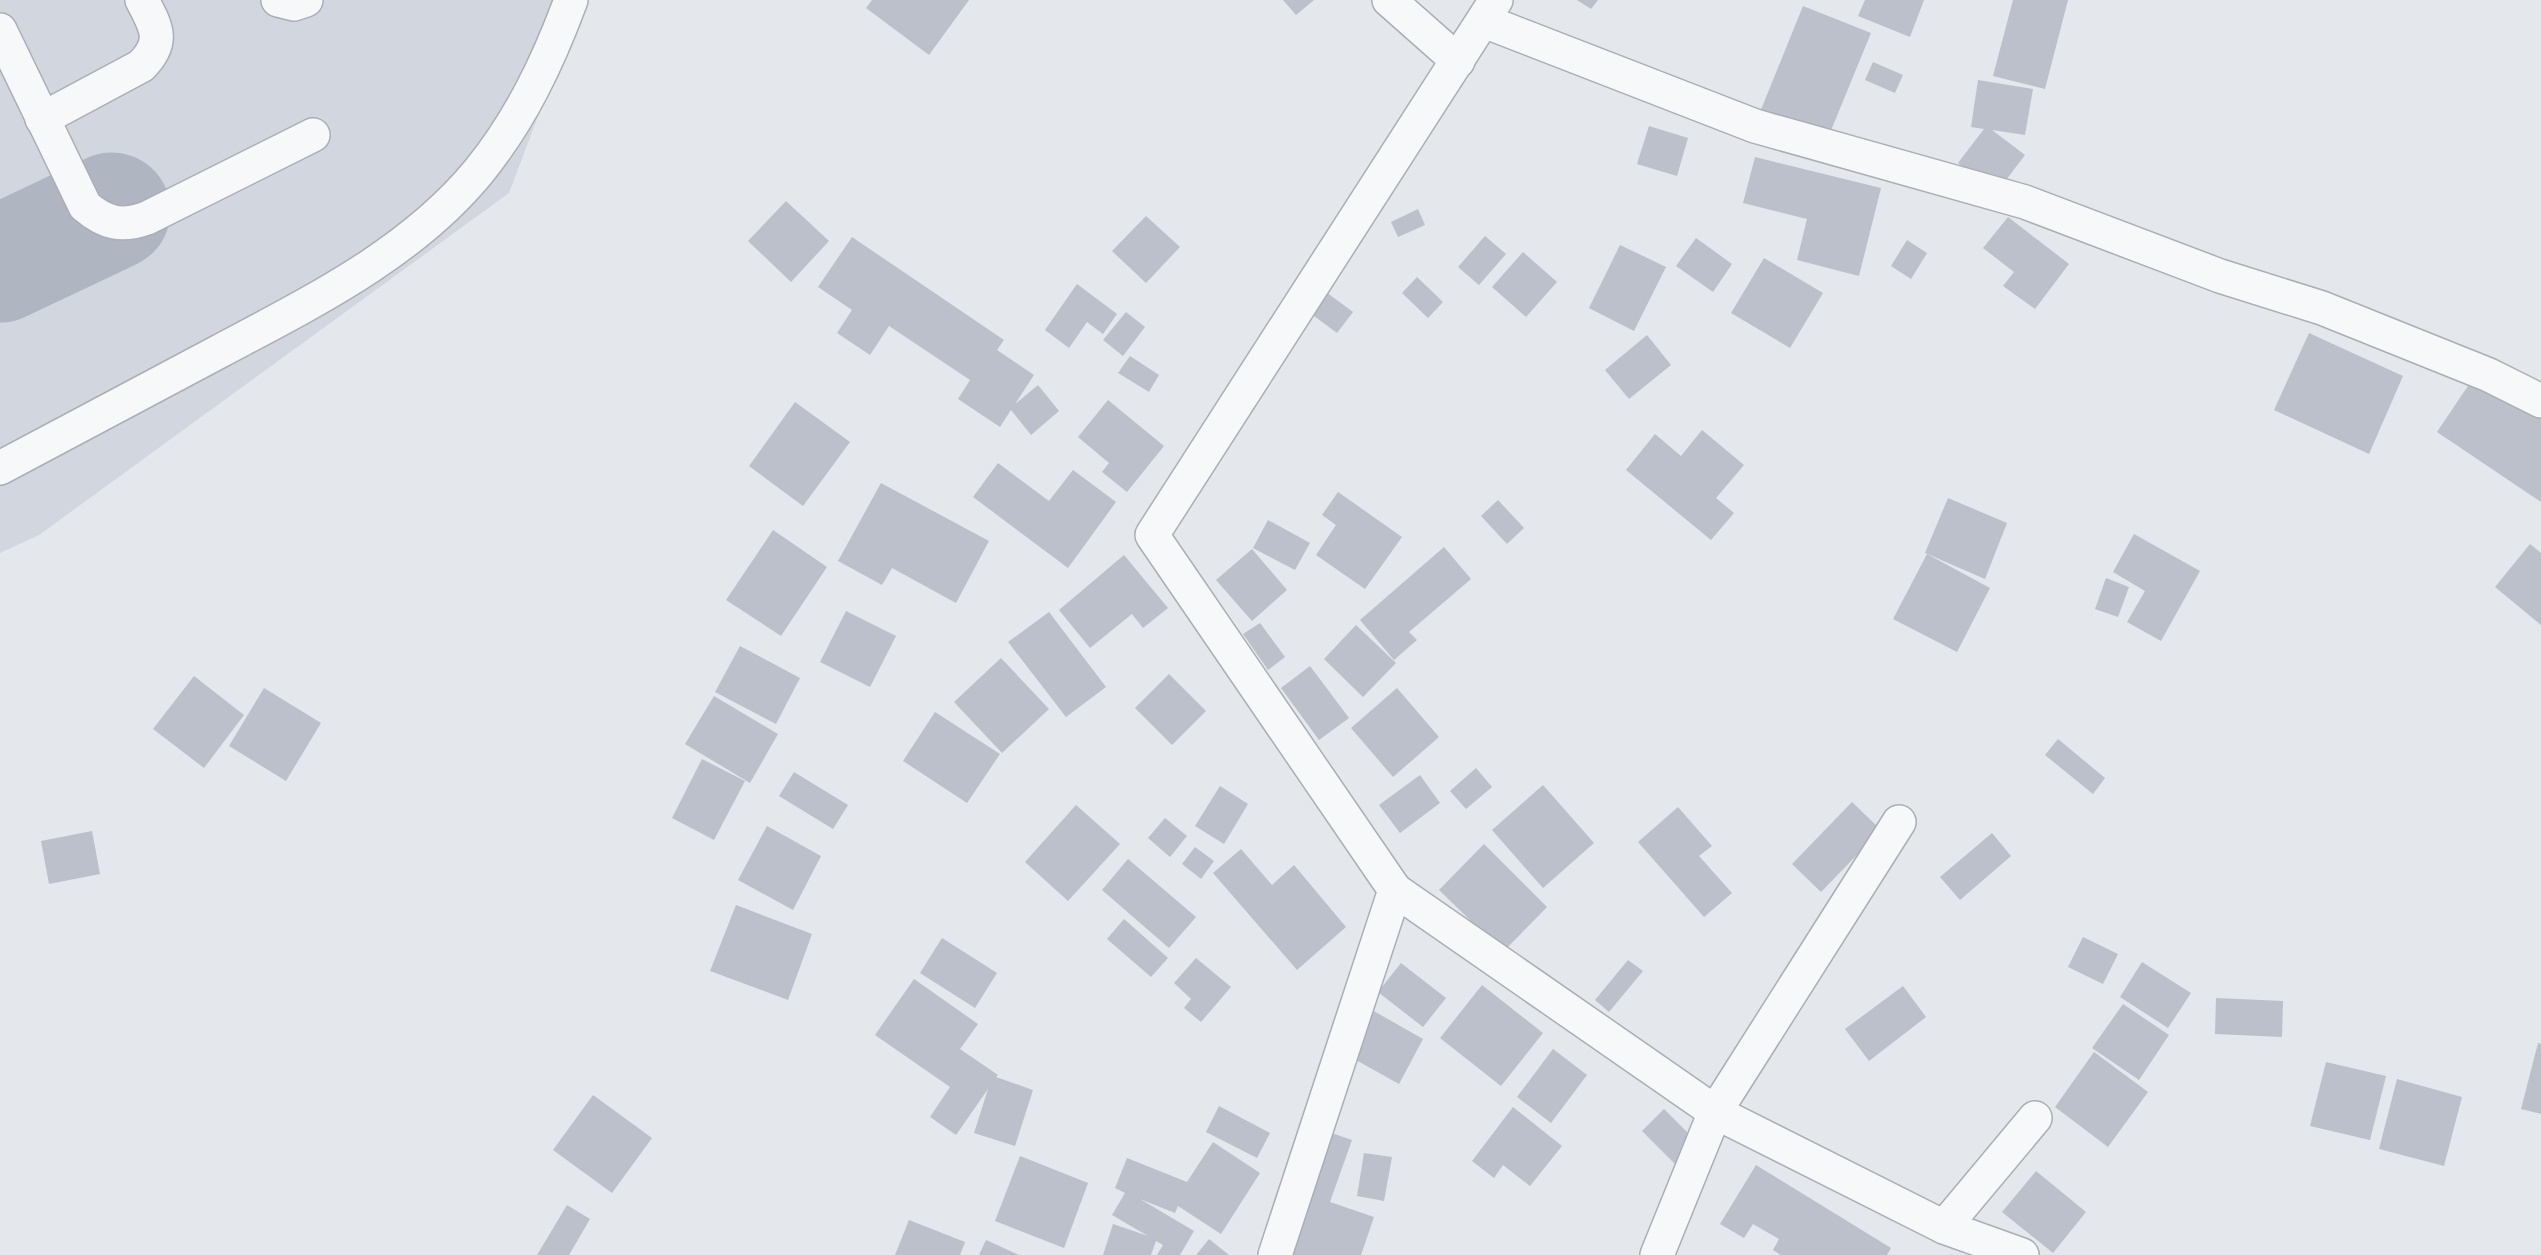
<svg xmlns="http://www.w3.org/2000/svg" width="2541" height="1255" font-family="Roboto,sans-serif">
  <style>
    .built { fill: #d2d6de }
    .lines { fill: none; stroke-linecap: round; stroke-linejoin: round }
    .taxiway { stroke: #b0b6c1; stroke-width: 117 }
    .building { fill: #bbc0ca }
    .minor-casing { stroke: #a9aeb7; stroke-width: 36 }
    .minor { stroke: #f7f8fa; stroke-width: 33 }
  </style>
  <rect width="100%" height="100%" fill="#e4e7ec"/>
  <polygon class="built" points="0,0 582,0 509,193 39,535 0,553"/>
  <g class="lines">
    <polyline class="taxiway" points="0,264 112,211"/>
  </g>
  <g class="building">
    <polygon points="872,0 969,0 929,55 866,8"/>
    <polygon points="1283,0 1314,0 1296,15"/>
    <polygon points="1577,0 1598,0 1591,9"/>
    <polygon points="1865,0 1924,0 1910,37 1858,16"/>
    <polygon points="2013,0 2068,0 2045,89 1993,76"/>
    <polygon points="1803,6 1871,33 1825,145 1758,117"/>
    <polygon points="1873,62 1903,75 1895,93 1865,80"/>
    <polygon points="1978,80 2033,89 2025,135 1992,130 2025,155 1997,192 1958,163 1984,129 1971,127"/>
    <polygon points="1649,126 1688,138 1677,176 1637,164"/>
    <polygon points="1755,157 1881,188 1859,276 1797,260 1807,219 1743,203"/>
    <polygon points="786,201 829,241 791,282 748,241"/>
    <polygon points="1418,209 1425,225 1398,237 1391,222"/>
    <polygon points="1146,216 1180,247 1146,283 1112,251"/>
    <polygon points="2008,217 2069,264 2035,309 2003,286 2014,272 1983,248"/>
    <polygon points="1485,236 1506,254 1479,285 1458,267"/>
    <polygon points="852,237 1004,340 997,350 1034,375 1015,404 1038,385 1059,411 1031,435 1011,410 1000,427 958,399 970,380 889,326 870,355 837,333 852,310 818,287"/>
    <polygon points="1696,238 1732,264 1713,292 1676,266"/>
    <polygon points="1907,240 1927,253 1911,279 1891,266"/>
    <polygon points="1620,245 1666,267 1634,331 1589,308"/>
    <polygon points="1523,252 1557,282 1526,317 1492,287"/>
    <polygon points="1764,258 1823,293 1790,348 1731,313"/>
    <polygon points="1417,277 1443,302 1428,318 1402,293"/>
    <polygon points="1077,284 1117,314 1103,334 1087,322 1069,348 1045,330"/>
    <polygon points="1326,292 1353,312 1337,333 1310,313"/>
    <polygon points="1126,312 1145,327 1123,356 1103,340"/>
    <polygon points="2309,333 2403,376 2369,454 2274,410"/>
    <polygon points="1647,335 1671,365 1629,399 1605,370"/>
    <polygon points="1130,356 1159,375 1149,392 1118,373"/>
    <polygon points="2486,359 2541,396 2541,502 2437,432"/>
    <polygon points="1108,400 1164,446 1127,492 1102,472 1109,463 1078,437"/>
    <polygon points="795,402 850,442 803,506 749,466"/>
    <polygon points="1702,430 1744,465 1716,498 1734,513 1711,540 1626,470 1655,434 1681,456"/>
    <polygon points="998,463 1049,501 1073,470 1116,502 1068,568 973,497"/>
    <polygon points="881,483 989,541 956,603 892,568 882,585 838,561"/>
    <polygon points="1338,492 1402,537 1365,589 1316,555 1336,525 1322,515"/>
    <polygon points="1948,498 2007,523 1985,579 1925,553"/>
    <polygon points="1498,500 1524,528 1507,544 1481,516"/>
    <polygon points="1268,520 1310,543 1295,570 1253,548"/>
    <polygon points="773,530 827,567 781,636 726,600"/>
    <polygon points="2134,534 2200,571 2161,641 2127,622 2145,591 2113,572"/>
    <polygon points="2530,544 2541,553 2541,625 2495,587"/>
    <polygon points="1444,547 1471,579 1409,632 1417,640 1394,660 1360,620"/>
    <polygon points="1252,549 1287,590 1252,621 1216,580"/>
    <polygon points="1927,554 1990,588 1957,652 1893,619"/>
    <polygon points="1124,555 1168,608 1143,628 1132,614 1090,648 1059,610"/>
    <polygon points="2106,578 2129,587 2118,617 2095,609"/>
    <polygon points="846,611 896,636 870,687 820,662"/>
    <polygon points="1049,612 1106,687 1066,717 1008,642"/>
    <polygon points="1260,623 1285,657 1268,670 1243,634"/>
    <polygon points="1356,625 1396,663 1363,697 1324,659"/>
    <polygon points="740,646 800,678 776,724 715,692"/>
    <polygon points="1001,658 1049,709 1002,753 954,702"/>
    <polygon points="1310,666 1349,718 1319,740 1281,688"/>
    <polygon points="1169,674 1206,711 1172,745 1135,708"/>
    <polygon points="194,676 244,715 204,768 153,729"/>
    <polygon points="264,688 321,723 286,781 229,746"/>
    <polygon points="1397,688 1439,737 1393,777 1351,728"/>
    <polygon points="714,696 778,734 750,783 685,744"/>
    <polygon points="935,712 1000,754 967,803 903,761"/>
    <polygon points="2058,739 2105,778 2093,794 2045,755"/>
    <polygon points="702,759 745,781 714,840 672,818"/>
    <polygon points="1476,768 1492,787 1466,809 1450,791"/>
    <polygon points="794,772 848,805 833,829 779,796"/>
    <polygon points="1420,775 1440,803 1400,833 1379,805"/>
    <polygon points="1543,785 1594,843 1543,888 1492,830"/>
    <polygon points="1220,786 1248,804 1224,844 1195,826"/>
    <polygon points="1852,802 1881,830 1821,892 1792,864"/>
    <polygon points="1076,805 1120,844 1068,901 1025,862"/>
    <polygon points="1678,807 1712,846 1699,856 1732,893 1704,917 1638,842"/>
    <polygon points="1165,818 1187,836 1170,857 1148,838"/>
    <polygon points="767,826 821,856 793,910 738,880"/>
    <polygon points="92,831 100,874 49,884 41,841"/>
    <polygon points="1992,833 2011,856 1960,900 1940,877"/>
    <polygon points="1484,844 1547,907 1503,952 1439,890"/>
    <polygon points="1195,847 1214,861 1201,879 1182,864"/>
    <polygon points="1241,849 1272,885 1294,865 1346,927 1297,970 1213,873"/>
    <polygon points="1128,859 1196,917 1169,948 1102,890"/>
    <polygon points="736,905 812,934 788,1000 710,971"/>
    <polygon points="1124,919 1168,958 1151,977 1107,939"/>
    <polygon points="2083,937 2118,954 2103,984 2068,967"/>
    <polygon points="942,938 997,973 975,1008 920,973"/>
    <polygon points="1196,958 1231,987 1201,1022 1184,1008 1191,999 1174,983"/>
    <polygon points="1628,960 1643,971 1609,1012 1595,1000"/>
    <polygon points="2142,962 2191,993 2168,1028 2120,997"/>
    <polygon points="1401,963 1446,998 1423,1027 1378,992"/>
    <polygon points="914,979 978,1024 960,1049 998,1075 996,1077 1033,1090 1015,1146 974,1133 988,1089 956,1135 930,1117 950,1087 875,1035"/>
    <polygon points="1482,985 1543,1033 1501,1086 1440,1038"/>
    <polygon points="1903,986 1926,1017 1869,1061 1845,1029"/>
    <polygon points="2216,998 2283,1001 2282,1037 2215,1034"/>
    <polygon points="2123,1004 2169,1035 2139,1080 2092,1048"/>
    <polygon points="1372,1010 1423,1039 1399,1084 1347,1055"/>
    <polygon points="2538,1043 2541,1044 2541,1114 2521,1109"/>
    <polygon points="1553,1049 1587,1075 1551,1123 1517,1097"/>
    <polygon points="2094,1052 2148,1092 2108,1147 2055,1107"/>
    <polygon points="2326,1062 2386,1076 2370,1140 2310,1126"/>
    <polygon points="2397,1079 2462,1097 2444,1166 2379,1149"/>
    <polygon points="593,1095 652,1138 612,1193 553,1150"/>
    <polygon points="1219,1106 1270,1133 1257,1158 1206,1132"/>
    <polygon points="1513,1107 1562,1146 1530,1186 1503,1165 1494,1178 1472,1161"/>
    <polygon points="1664,1109 1697,1142 1675,1164 1642,1131"/>
    <polygon points="1323,1130 1352,1140 1330,1202 1374,1217 1361,1255 1279,1255"/>
    <polygon points="1213,1142 1260,1173 1221,1234 1178,1206 1175,1213 1140,1199 1194,1231 1180,1255 1157,1255 1163,1245 1156,1241 1151,1255 1103,1255 1113,1224 1148,1236 1112,1215 1125,1193 1115,1188 1127,1158 1187,1182"/>
    <polygon points="1364,1153 1392,1157 1384,1201 1357,1196"/>
    <polygon points="1020,1156 1088,1183 1064,1248 995,1221"/>
    <polygon points="1756,1165 1891,1248 1887,1255 1781,1255 1773,1250 1779,1239 1753,1224 1744,1238 1720,1224"/>
    <polygon points="2036,1171 2086,1212 2053,1253 2002,1212"/>
    <polygon points="567,1205 590,1219 569,1255 537,1255"/>
    <polygon points="909,1220 965,1242 960,1255 895,1255"/>
    <polygon points="1209,1239 1229,1255 1196,1255"/>
    <polygon points="986,1240 1019,1255 979,1255"/>
  </g>
  <g class="lines">
    <defs>
      <g id="minor">
        <polyline points="278,0 294,4 306,0"/>
        <polyline points="1389,0 1458,61"/>
        <polyline points="1484,21 1755,126 2025,202 2220,276 2322,308 2489,375 2541,401"/>
        <path d="M0,30l85,176c21,18 37,21 62,12l166,-83"/>
        <path d="M42,119l99,-53c25,-25 15,-39 1,-66"/>
        <path d="M0,468c73,-39 147,-78 220,-117 92,-49 192,-98 259,-180 42,-52 69,-109 92,-171"/>
        <polyline points="1395,890 1715,1112 1944,1227 2022,1255"/>
        <polyline points="1944,1227 2035,1118"/>
        <polyline points="1275,1255 1395,890 1152,535 1496,0"/>
        <polyline points="1657,1255 1715,1112 1899,822"/>
      </g>
    </defs>
    <use href="#minor" class="minor-casing"/>
    <use href="#minor" class="minor"/>
  </g>
</svg>
